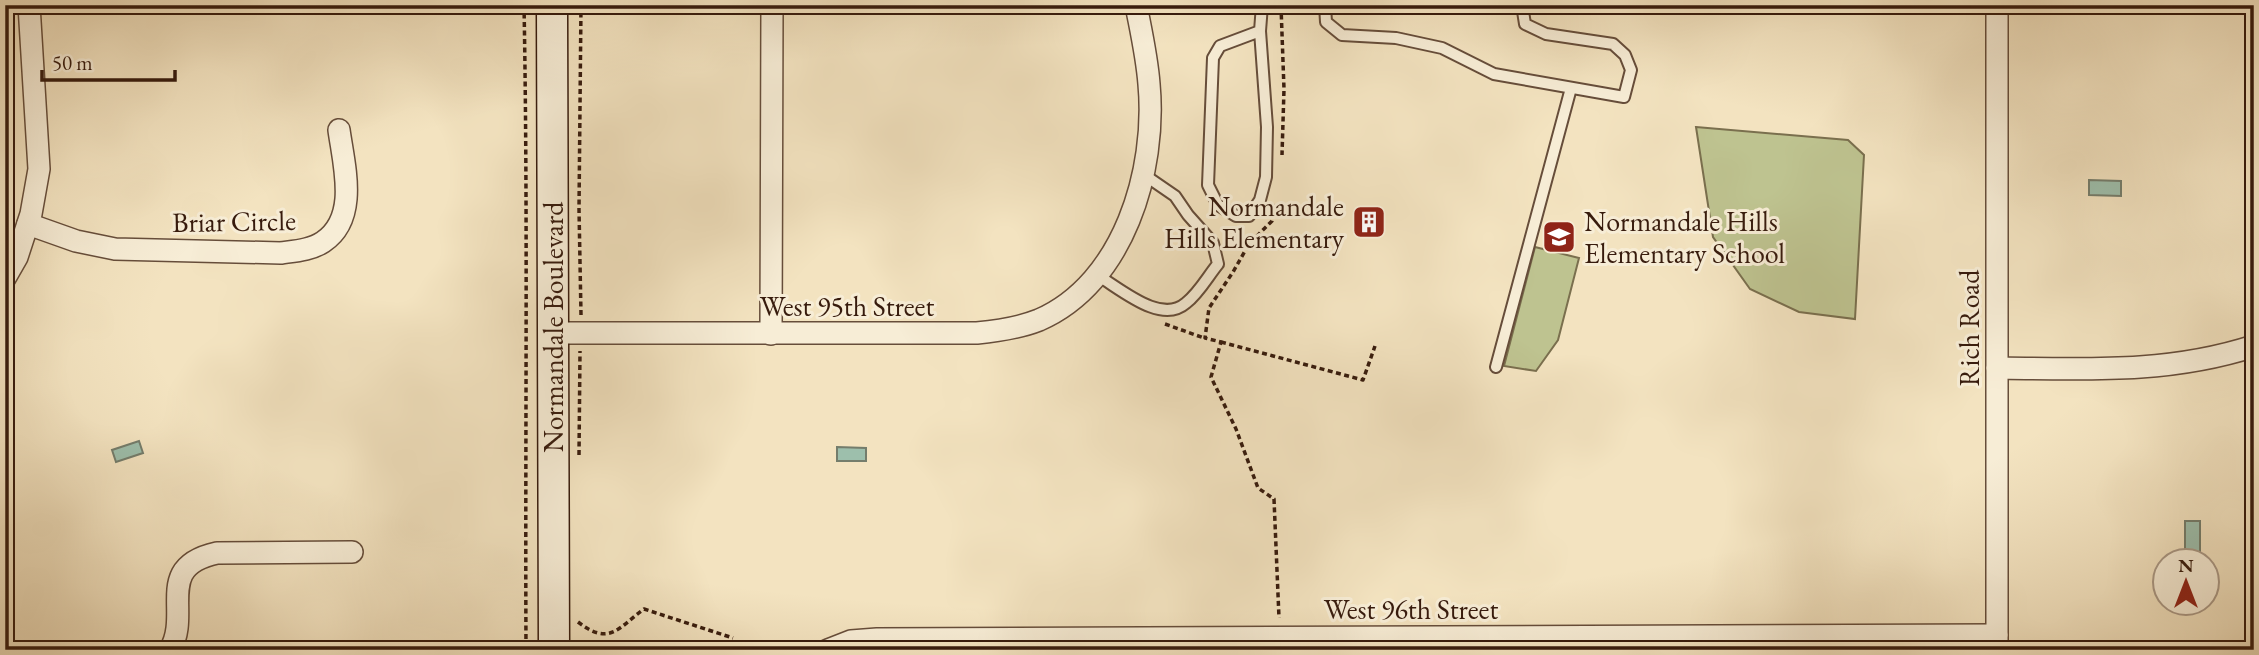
<svg xmlns="http://www.w3.org/2000/svg" width="2259" height="655" font-family="'EB Garamond',serif">
  <style>
    .green { fill: #bec390; stroke: #7a6f4e; stroke-width: 2 }
    .water { fill: #9dbfac; stroke: #747d6c; stroke-width: 2 }
    .lines { fill: none; stroke-linecap: round; stroke-linejoin: round }
    .service-casing { stroke: #664d3a; stroke-width: 14 }
    .minor-casing { stroke: #664d3a; stroke-width: 24 }
    .secondary-casing { stroke: #371b0d; stroke-width: 33 }
    .path { stroke: #371b0d; stroke-width: 3.5; stroke-dasharray: 5 3.5; stroke-linecap: butt }
    .service { stroke: #f7edd6; stroke-width: 10 }
    .minor { stroke: #f7edd6; stroke-width: 21 }
    .secondary { stroke: #f7edd6; stroke-width: 30 }
    .labels { text-anchor: middle; stroke-width: 6; stroke-linejoin: round; paint-order: stroke }
    .poi-label { font-size: 28px; fill: #371b0d; stroke: #f7edd6; text-anchor: end }
    .street-label { font-size: 28px; fill: #371b0d; stroke: #f7edd6 }
  </style>
  <rect width="100%" height="100%" fill="#f3e3c0"/>
  <filter id="stains"><feTurbulence type="fractalNoise" baseFrequency=".00286" numOctaves="4"/><feColorMatrix values="0 0 0 0 .2 0 0 0 0 .09 0 0 0 0 .02 0 0 0 .5 -.17"/></filter>
  <radialGradient id="worn" r=".72"><stop offset=".6" stop-color="#630" stop-opacity="0"/><stop offset="1" stop-color="#630" stop-opacity=".3"/></radialGradient>
  <g class="green">
    <polygon points="1696,127 1848,140 1864,155 1855,319 1799,312 1750,289 1713,237"/>
    <polygon points="1535,247 1579,258 1558,340 1536,371 1504,366"/>
  </g>
  <g class="water">
    <polygon points="2089,180 2121,181 2121,196 2089,195"/>
    <polygon points="139,441 143,453 116,462 112,450"/>
    <polygon points="837,447 866,448 866,461 837,461"/>
    <rect x="2185" y="521" width="15" height="32"/>
  </g>
  <g class="lines">
    <defs>
      <g id="service">
        <polyline points="1325,5 1326,22 1342,35 1396,38 1442,48 1494,74 1624,97 1631,70 1625,55 1613,44 1546,34 1525,24 1522,5"/>
        <polyline points="1260,31 1220,46 1213,58 1208,185 1218,205 1236,216 1249,216 1260,200 1266,177 1267,127 1260,31 1262,5"/>
        <path d="M1097,275c24,14 64,50 89,28 13,-10 22,-27 32,-39l-5,-21 -25,-28 -13,-19 -32,-22"/>
        <polyline points="1496,367 1571,88"/>
      </g>
      <g id="minor">
        <polyline points="1997,5 1997,647"/>
        <path d="M28,224l48,17 39,8 166,4c14,-2 30,-3 42,-11 36,-24 21,-76 16,-112"/>
        <polyline points="5,278 17,257 31,214 39,169 29,5"/>
        <path d="M554,333h423c21,-2 42,-5 62,-13 85,-37 118,-150 110,-236 -2,-27 -8,-53 -13,-79"/>
        <polyline points="771,334 772,5"/>
        <path d="M1997,368c88,1 171,6 257,-22"/>
        <path d="M170,650c22,-38 -17,-83 47,-97l135,-1"/>
        <polyline points="828,650 851,641 877,639 1997,635"/>
      </g>
      <polyline id="secondary" points="552,5 554,650"/>
    </defs>
    <use href="#service" class="service-casing"/>
    <use href="#minor" class="minor-casing"/>
    <use href="#secondary" class="secondary-casing"/>
    <g class="path">
      <path d="M524,5c4,215 1,430 2,645"/>
      <polyline points="1281,6 1284,89 1282,155"/>
      <polyline points="1275,204 1272,221 1249,244 1233,272 1209,308 1205,338 1221,342 1211,377 1236,429 1258,488 1274,499 1279,618"/>
      <polyline points="581,315 579,209 581,5"/>
      <polyline points="1165,324 1204,338"/>
      <polyline points="1221,342 1363,380 1375,346"/>
      <polyline points="579,455 580,351"/>
      <path d="M578,622c32,25 41,5 66,-13l89,29"/>
    </g>
    <use href="#service" class="service"/>
    <use href="#minor" class="minor"/>
    <use href="#secondary" class="secondary"/>
  </g>
  <defs>
    <symbol id="building-square" viewBox="-11 -11 22 22"><rect x="-9" y="-9" width="18" height="18" rx="4" fill="#8f2418" stroke="#f7edd6"/><path d="M-4-6H4V6H1V3H-1V6H-4ZM-2.5-4.3h1.7v1.8h-1.7ZM.8-4.3h1.7v1.8H.8ZM-2.5-1h1.7V.8h-1.7ZM.8-1h1.7V.8H.8Z" fill="#fff"/></symbol>
    <symbol id="school-square" viewBox="-11 -11 22 22"><rect x="-9" y="-9" width="18" height="18" rx="4" fill="#8f2418" stroke="#f7edd6"/><path d="M0-5L7-2L0 1L-7-2ZM-4 1L0 2.5L4 1V4Q0 6-4 4Z" fill="#fff"/></symbol>
  </defs>
  <g fill-rule="evenodd">
    <use href="#building-square" x="1350" y="203" width="38" height="38"/>
    <use href="#school-square" x="1540" y="218" width="38" height="38"/>
  </g>
  <g class="labels">
    <g class="poi-label">
      <text x="1344" y="216">Normandale<tspan x="1344" dy="32">Hills Elementary</tspan></text>
      <text x="1584" y="231" text-anchor="start">Normandale Hills<tspan x="1584" dy="32">Elementary School</tspan></text>
    </g>
    <g class="street-label">
      <text transform="translate(234 221) rotate(-1)" y="10">Briar Circle</text>
      <text x="847" y="316">West 95th Street</text>
      <text transform="translate(553 327) rotate(-90)" y="10">Normandale Boulevard</text>
      <text transform="translate(1969 328) rotate(-90)" y="10">Rich Road</text>
      <text x="1411" y="619">West 96th Street</text>
    </g>
  </g>
  <rect width="2259" height="655" fill="none" stroke="#f3e3c0" stroke-width="28"/>
  <rect x="7" y="7" width="2245" height="641" fill="none" stroke="#371b0d" stroke-width="3.5"/>
  <rect x="14" y="14" width="2231" height="627" fill="none" stroke="#371b0d" stroke-width="2"/>
  <g transform="translate(2186 582)"><circle r="33" fill="#f7edd6" stroke="#aa9986" stroke-width="2"/>
  <path d="M0-5L12 26L0 18L-12 26Z" fill="#8f2418"/>
  <text y="-10" font-size="19" font-weight="bold" text-anchor="middle" fill="#371b0d">N</text>
  </g>
  <path d="M42 70v10h133v-10" fill="none" stroke="#371b0d" stroke-width="3.5"/>
  <text x="52" y="70" font-size="21" fill="#371b0d" stroke="#f7edd6" stroke-width="5" paint-order="stroke">50 m</text>
  <rect width="100%" height="100%" filter="url(#stains)"/>
  <rect width="100%" height="100%" fill="url(#worn)"/>
</svg>
